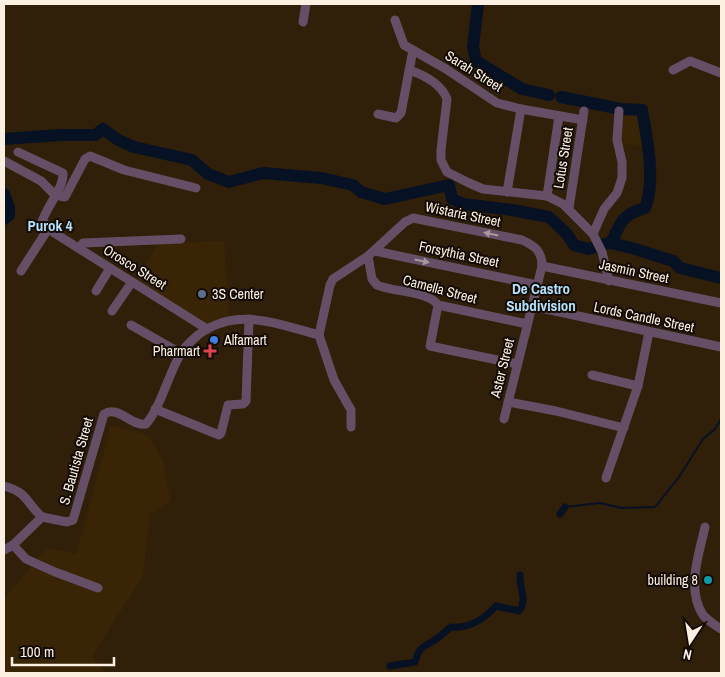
<svg xmlns="http://www.w3.org/2000/svg" width="725" height="677" font-family="'Archivo Narrow',sans-serif">
  <style>
    .built { fill: #392406 }
    .lines { fill: none; stroke-linecap: round; stroke-linejoin: round }
    .stream { stroke: #071124; stroke-width: 2 }
    .canal { stroke: #071124; stroke-width: 7 }
    .river { stroke: #071124; stroke-width: 12 }
    .minor { stroke: #654f66; stroke-width: 9 }
    .oneway { fill: #a9979e }
    .service-dot { fill: #5c6f8a; stroke: #120b04; stroke-width: 2 }
    .shop-dot { fill: #3f7fe0; stroke: #120b04; stroke-width: 2 }
    .health-dot { fill: #e0444e; stroke: #120b04; stroke-width: 2 }
    .culture-dot { fill: #0f9aa8; stroke: #120b04; stroke-width: 2 }
    .labels { text-anchor: middle; stroke-width: 4; stroke-linejoin: round; paint-order: stroke }
    .street-label { font-size: 14px; fill: #fcf0e3; stroke: #120b04 }
    .poi-label { font-size: 14px; fill: #fcf0e3; stroke: #120b04; text-anchor: start }
    .neighbourhood-label { font-size: 15px; font-weight: bold; fill: #b4e1fc; stroke: #120b04 }
  </style>
  <rect width="100%" height="100%" fill="#301f09"/>
  <g class="built">
    <polygon points="621,111 641,112 648,149 621,142"/>
    <polygon points="224,241 229,315 208,325 135,280 159,243"/>
    <polygon points="111,425 149,436 163,460 171,501 150,514 143,576 92,656 105,673 4,673 4,599 47,548 76,554"/>
  </g>
  <g class="lines">
    <polyline class="stream" points="565,507 600,503 621,508 655,507 679,477 703,439 715,429 721,419"/>
    <g class="canal">
      <polyline points="560,514 565,507"/>
      <path d="M390,666l25,-4c5,-16 7,-14 20,-22 6,-4 11,-9 16,-13 19,2 33,-8 45,-21l23,5c9,-12 0,-22 1,-36"/>
    </g>
    <g class="river">
      <polyline points="478,4 473,47 476,61 522,89 549,95"/>
      <path d="M561,97l60,12 21,1c5,28 14,71 3,98 -25,8 -23,13 -34,35"/>
      <polyline points="4,139 60,135 95,135 103,129 118,140 134,147 192,160 208,174 229,182 263,173 321,178 353,185 361,192 385,199 449,185 452,199 463,204 512,210 549,217 567,234 574,245 588,249 596,247"/>
      <polyline points="4,194 9,207 9,215 4,219"/>
      <polyline points="604,244 611,243 635,249 673,261 680,268 721,278"/>
    </g>
    <g class="minor">
      <polyline points="395,20 404,45 446,69 497,103 521,109 583,120"/>
      <polyline points="303,22 306,4"/>
      <path d="M409,70c15,5 32,14 38,29l-6,51v10l6,12 22,11 14,6 64,7 16,8 30,30 9,18 7,29"/>
      <polyline points="673,70 690,61 721,73"/>
      <polyline points="378,114 396,118 401,113 413,50"/>
      <path d="M18,152l45,21c1,15 -17,34 -21,49l5,3 1,4 159,100"/>
      <polyline points="4,161 41,181 55,195 65,197 85,159 90,156 124,170 196,188"/>
      <polyline points="507,192 521,109"/>
      <polyline points="547,196 559,116"/>
      <polyline points="569,208 584,111"/>
      <polyline points="593,234 604,209 617,193 622,178 622,162 617,140 619,111"/>
      <polyline points="79,248 83,243 181,239"/>
      <polyline points="375,251 537,285"/>
      <path d="M368,256l4,23 5,6c15,7 52,6 61,20l89,19"/>
      <polyline points="542,266 721,303"/>
      <polyline points="21,271 48,229"/>
      <polyline points="96,291 110,268"/>
      <polyline points="438,305 430,346 517,364"/>
      <polyline points="532,306 721,347"/>
      <polyline points="112,311 132,282"/>
      <polyline points="131,325 180,353"/>
      <polyline points="592,375 638,386"/>
      <polyline points="508,402 556,411 624,428"/>
      <polyline points="155,409 219,435 221,433 228,405 243,404 246,401 249,319"/>
      <path d="M351,427v-17l-17,-30 -15,-45 11,-50 3,-6 35,-23 37,-34 8,-4 109,22c13,6 20,11 20,26l-38,153"/>
      <polyline points="606,478 638,386 649,332"/>
      <path d="M4,486c25,7 21,16 38,31l-29,28 -9,5"/>
      <path d="M42,517l25,5 6,-2 31,-106c15,-9 27,13 42,10 15,-17 22,-49 34,-69 4,-8 11,-14 18,-20 39,-29 79,-11 121,0"/>
      <path d="M705,527c-6,27 -19,62 -2,88 5,6 12,10 18,14"/>
      <polyline points="13,545 26,559 55,572 98,588"/>
    </g>
  </g>
  <defs><path id="oneway-solid" d="M-6-.8H1V-3.2L6.5 0L1 3.2V.8H-6Z" transform="scale(1.25)"/></defs>
  <g class="oneway">
    <use href="#oneway-solid" transform="translate(491 234) rotate(-168)"/>
    <use href="#oneway-solid" transform="translate(422 261) rotate(12)"/>
  </g>
  <circle class="service-dot" cx="202" cy="294" r="5"/>
  <circle class="shop-dot" cx="214" cy="340" r="5"/>
  <path class="health-dot" d="M207.5 343.5h5v5h5v5h-5v5h-5v-5h-5v-5h5z"/>
  <circle class="culture-dot" cx="708" cy="580" r="5"/>
  <g class="labels">
    <g class="street-label">
      <text transform="translate(474 71) rotate(32)" y="5">Sarah Street</text>
      <text transform="translate(563 158) rotate(-81)" y="5">Lotus Street</text>
      <text transform="translate(463 214) rotate(12)" y="5">Wistaria Street</text>
      <text transform="translate(459 254) rotate(12)" y="5">Forsythia Street</text>
      <text transform="translate(135 267) rotate(32)" y="5">Orosco Street</text>
      <text transform="translate(634 271) rotate(12)" y="5">Jasmin Street</text>
      <text transform="translate(440 289) rotate(15)" y="5">Camella Street</text>
      <text transform="translate(644 317) rotate(12)" y="5">Lords Candle Street</text>
      <text transform="translate(502 368) rotate(-76)" y="5">Aster Street</text>
      <text transform="translate(76 461) rotate(-74)" y="5">S. Bautista Street</text>
    </g>
    <g class="poi-label">
      <text x="212" y="299">3S Center</text>
      <text x="224" y="345">Alfamart</text>
      <text x="200" y="356" text-anchor="end">Pharmart</text>
      <text x="698" y="585" text-anchor="end">building 8</text>
    </g>
    <g class="neighbourhood-label">
      <text x="50" y="231">Purok 4</text>
      <text x="541" y="294">De Castro<tspan x="541" dy="17">Subdivision</tspan></text>
    </g>
  </g>
  <rect width="725" height="677" fill="none" stroke="#fcf0e3" stroke-width="10"/>
  <g transform="translate(690 642) rotate(192)" stroke="#120b04" stroke-width="4" paint-order="stroke">
  <path d="M0-4L9 19L0 12L-9 19Z" fill="#fcf0e3"/>
  <text y="-8" font-size="14" font-weight="bold" text-anchor="middle" fill="#fcf0e3">N</text>
  </g>
  <path d="M12 657v8h102v-8" fill="none" stroke="#fcf0e3" stroke-width="2.5"/>
  <text x="20" y="657" font-size="15" fill="#fcf0e3" stroke="#120b04" stroke-width="4" paint-order="stroke">100 m</text>
</svg>
